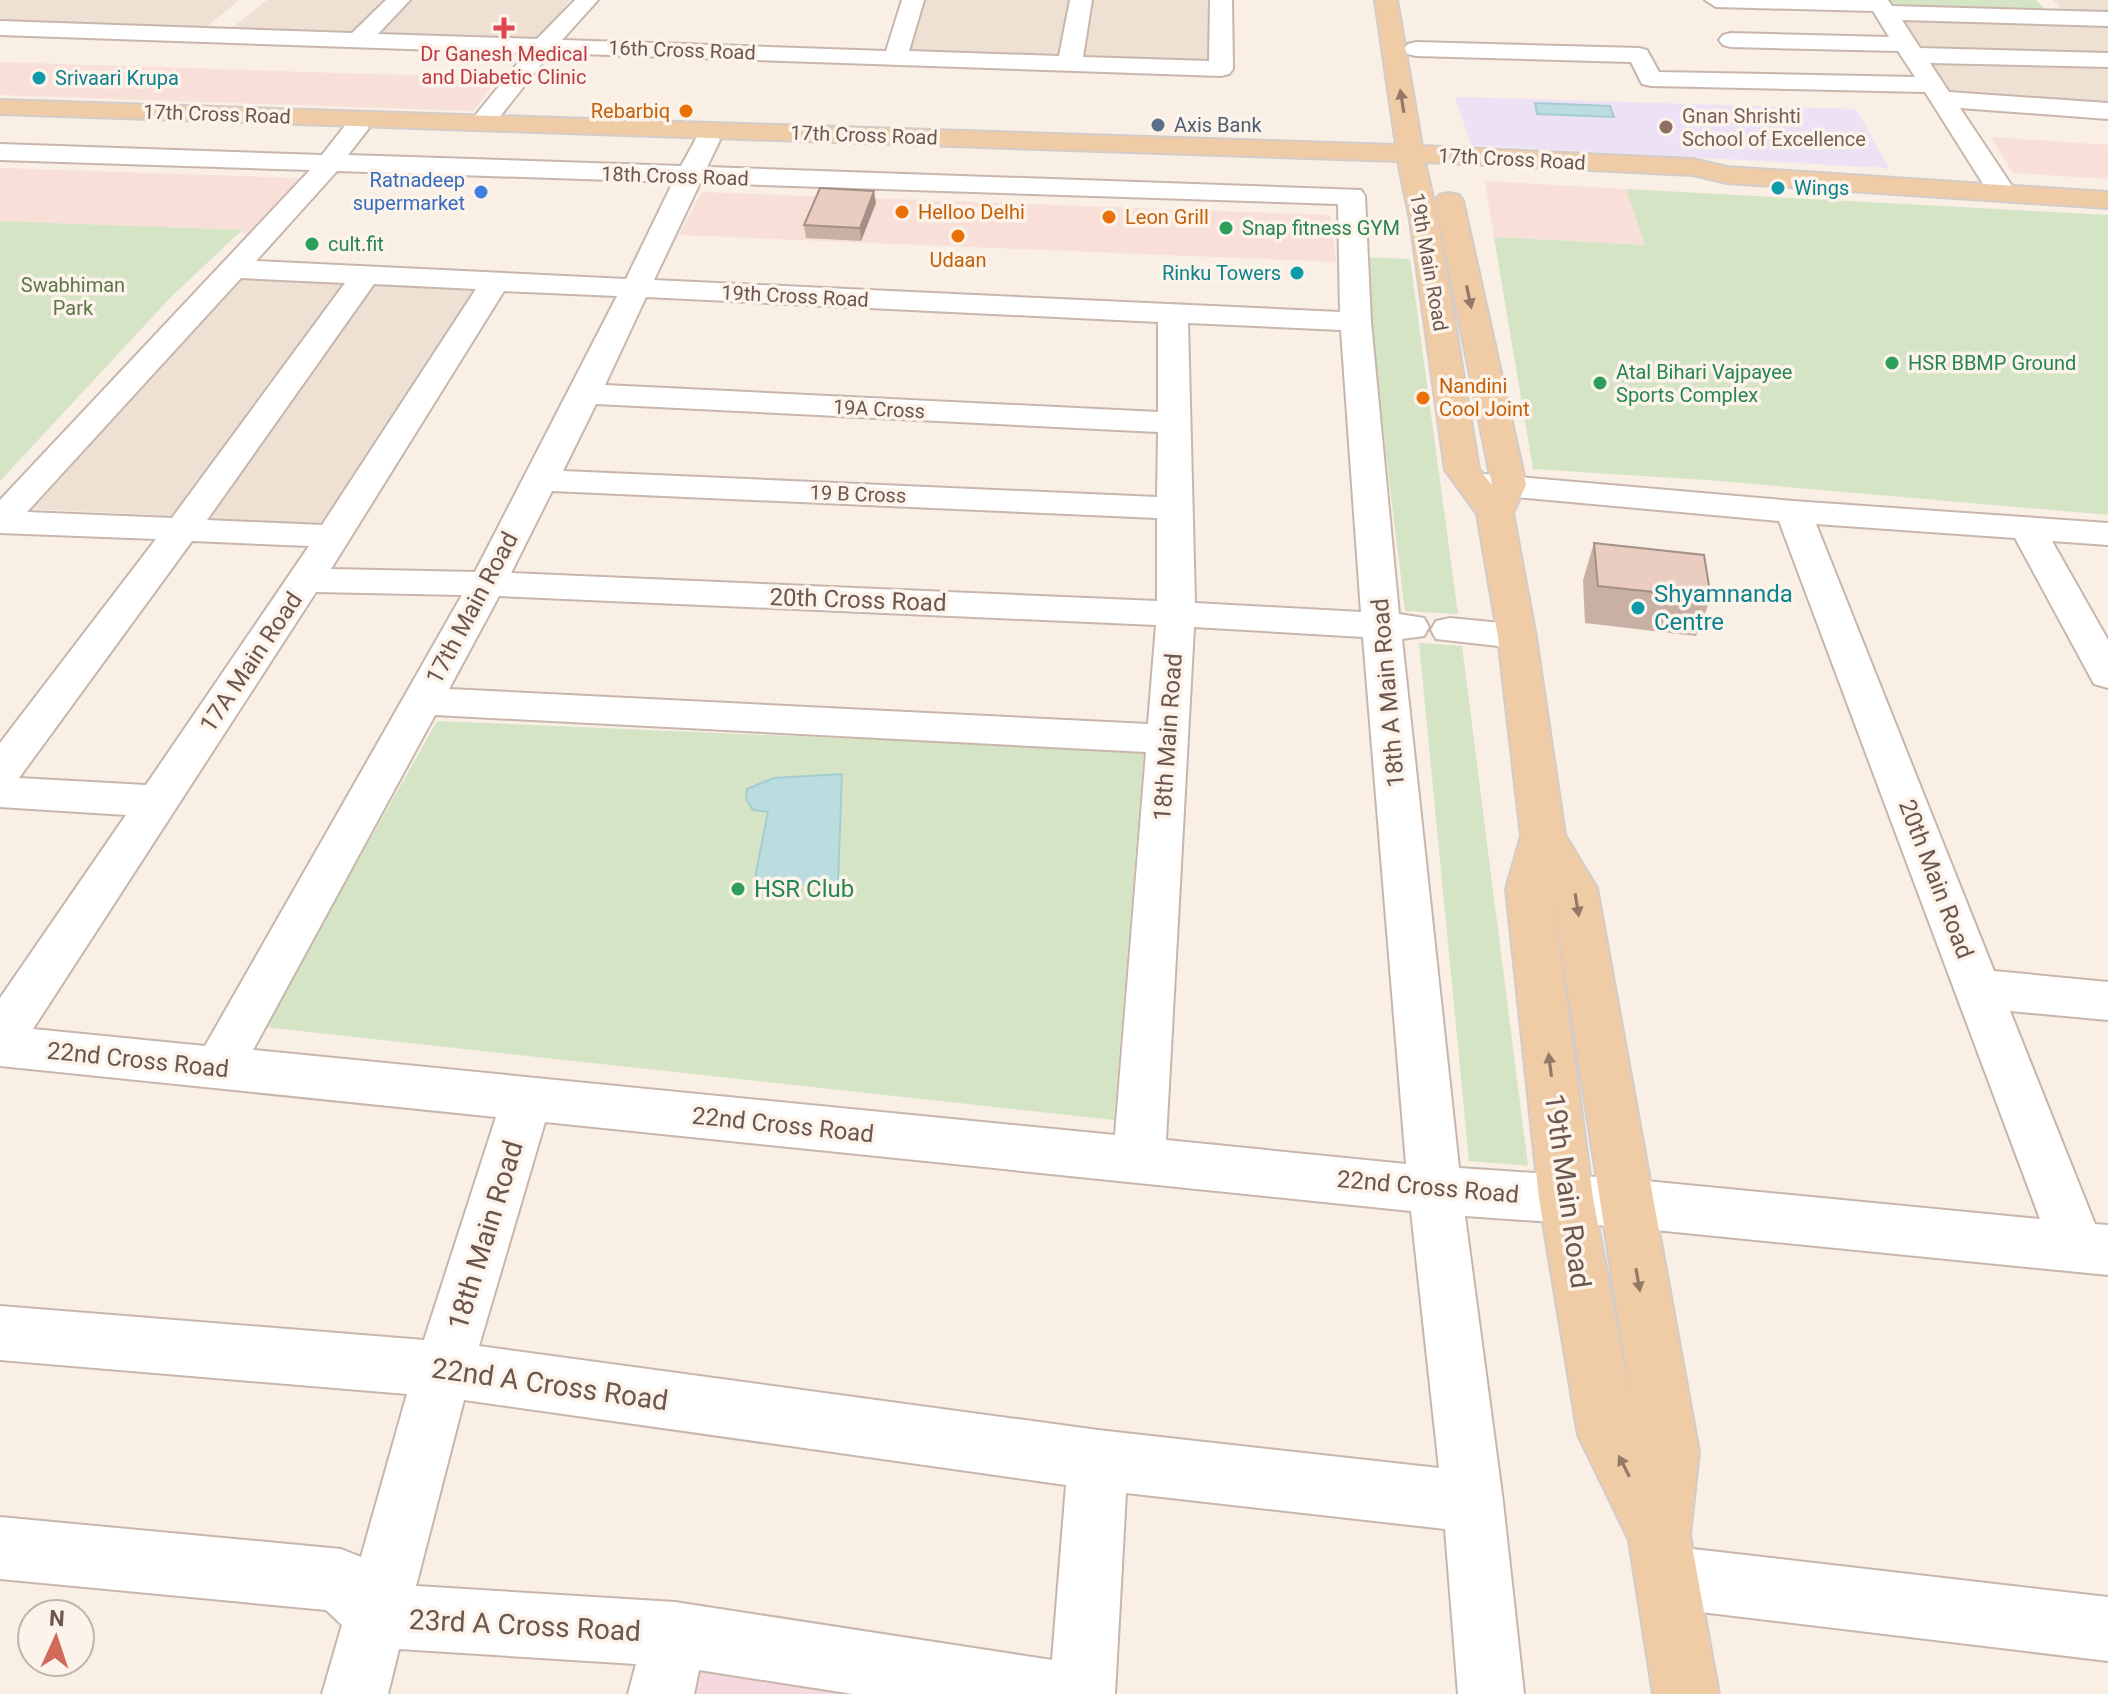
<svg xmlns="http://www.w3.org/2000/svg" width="2108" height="1694" font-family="Roboto,sans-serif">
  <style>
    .residential { fill: #efe0d4 }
    .commercial { fill: #f8e0d9 }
    .education { fill: #ece1f5 }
    .medical { fill: #f5d9df }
    .green { fill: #d4e4c5 }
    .water { fill: #bcdddf; stroke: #a3cdd0; stroke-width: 2 }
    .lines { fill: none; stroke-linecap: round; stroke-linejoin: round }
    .minor-casing { stroke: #c8b6ac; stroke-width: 4 }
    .major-casing { stroke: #d3ccca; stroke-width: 4 }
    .minor { fill: #fff; fill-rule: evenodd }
    .major { fill: #efcca5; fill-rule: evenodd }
    .wall { fill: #c9b0a5 }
    .shaded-wall { fill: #a49086 }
    .building { fill: #eacdc0; stroke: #a49086; stroke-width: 2 }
    .oneway { fill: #947967 }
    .health-dot { fill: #e0444e; stroke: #fcf3ea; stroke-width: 3 }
    .culture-dot { fill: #0f9aa8; stroke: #fcf3ea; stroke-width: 3 }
    .food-dot { fill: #e8710a; stroke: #fcf3ea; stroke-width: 3 }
    .service-dot { fill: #5c6f8a; stroke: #fcf3ea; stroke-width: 3 }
    .education-dot { fill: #8d6e63; stroke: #fcf3ea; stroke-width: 3 }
    .shop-dot { fill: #3f7fe0; stroke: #fcf3ea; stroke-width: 3 }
    .leisure-dot { fill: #2e9e5b; stroke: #fcf3ea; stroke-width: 3 }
    .labels { text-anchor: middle; stroke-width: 7; stroke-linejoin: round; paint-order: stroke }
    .far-street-label { font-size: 20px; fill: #6d564d; stroke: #fcf3ea }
    .far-health-label { font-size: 20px; fill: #be3a42; stroke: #fcf3ea }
    .far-culture-label { font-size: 20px; fill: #0d838f; stroke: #fcf3ea; text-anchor: start }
    .far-food-label { font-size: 20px; fill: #c56008; stroke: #fcf3ea; text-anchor: start }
    .far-education-label { font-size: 20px; fill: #785e54; stroke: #fcf3ea; text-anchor: start }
    .far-service-label { font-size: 20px; fill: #4e5e75; stroke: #fcf3ea; text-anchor: start }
    .far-shop-label { font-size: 20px; fill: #366cbe; stroke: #fcf3ea; text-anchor: end }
    .far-leisure-label { font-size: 20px; fill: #27864d; stroke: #fcf3ea; text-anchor: start }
    .far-park-label { font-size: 20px; fill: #5c784a; stroke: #fcf3ea }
    .culture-label { font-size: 24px; fill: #0d838f; stroke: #fcf3ea; text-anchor: start }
    .street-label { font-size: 24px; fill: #6d564d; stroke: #fcf3ea }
    .leisure-label { font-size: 24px; fill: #27864d; stroke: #fcf3ea; text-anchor: start }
    .near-street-label { font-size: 28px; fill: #6d564d; stroke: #fcf3ea }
  </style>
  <rect width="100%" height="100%" fill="#f9efe4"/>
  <g class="residential">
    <polygon points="0,0 239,0 204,29 0,23"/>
    <polygon points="267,0 389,0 353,35 228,31"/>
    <polygon points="410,0 570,0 536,41 373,36"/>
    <polygon points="921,0 1068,0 1060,58 904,54"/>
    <polygon points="1091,0 1213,0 1212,64 1084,61"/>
    <polygon points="2053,0 2108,0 2108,16 2067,15"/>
    <polygon points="1894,16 2108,22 2108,57 1918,52"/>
    <polygon points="1925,60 2108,64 2108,108 1948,97"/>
    <polygon points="239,278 356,283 173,516 33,509"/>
    <polygon points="367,284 486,288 338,524 195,518"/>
  </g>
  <g class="commercial">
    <polygon points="0,62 499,78 473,111 0,95"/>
    <polygon points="1991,137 2108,145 2108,179 2013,173"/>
    <polygon points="0,168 301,178 251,240 241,230 0,221"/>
    <polygon points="1485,181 1626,189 1646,245 1494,237"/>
    <polygon points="702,192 1330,215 1336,262 679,235"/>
  </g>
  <polygon class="education" points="1455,97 1856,109 1889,168 1471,145"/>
  <polygon class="medical" points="697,1664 845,1679 842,1694 691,1694"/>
  <g class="green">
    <polygon points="1889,0 2036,0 2045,9 1894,5"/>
    <polygon points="1626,189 2108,215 2108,515 1707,480 1533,469 1494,237 1645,245"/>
    <polygon points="0,221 242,230 170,298 0,481"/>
    <polygon points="1362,257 1410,259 1458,614 1405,611"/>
    <polygon points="1419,643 1462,646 1528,1166 1469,1161"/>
    <polygon points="437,721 1144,751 1114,1120 264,1027"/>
  </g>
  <g class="water">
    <polygon points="1535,103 1610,106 1614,117 1537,114"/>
    <polygon points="842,774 838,883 753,888 768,812 753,810 746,799 747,789 774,778"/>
  </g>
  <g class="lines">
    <defs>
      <g id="minor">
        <polygon points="386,0 410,0 378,34 537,39 575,0 598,0 562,40 886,51 902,0 924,0 909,51 1059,56 1070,0 1092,0 1083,57 1209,61 1210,0 1232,0 1233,69 1229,74 1221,76 550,53 491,128 473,128 469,123 526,53 0,35 0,21 352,33"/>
        <polygon points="1705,0 1888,0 1892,6 2108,12 2108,26 1902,20 1920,48 2108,53 2108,67 1930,63 1949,92 2108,103 2108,119 1960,108 2016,192 2012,198 1992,198 1925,92 1651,86 1642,84 1631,62 1416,56 1408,54 1404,49 1408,44 1416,42 1639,48 1647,50 1659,72 1915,77 1898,51 1731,47 1723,45 1719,40 1723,35 1731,33 1889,37 1873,11 1716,7"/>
        <path d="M356,120l9,3 4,5 -21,27 333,11 17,-31h18l4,5 -13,27 654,23 4,6 6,126 28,292 25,4 5,9 -5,9 -22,3 57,529 166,11 415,40 -261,-698 -307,-28 -12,-3 -5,-7 5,-7 12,-3 321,28 315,22v22l-56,-4 56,99v48l-14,-4 -79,-146 -199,-14 178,447 114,11v38l-98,-9 85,213 13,1v50l-483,-48 -160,-11 38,286 21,192h-66l-13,-165 -319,-36 -11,201h-262l-154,-24 -5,24h-66l8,-30 -237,-15 -11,45h-66l20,-69 -16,-15 -326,-31v-62l341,32 20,8 46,-163 -407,-34v-54l424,34 72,-223 -496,-51v-68l126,-183 -126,-8v-64l156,-204 -156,-6v-33l310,-330 -310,-10v-16l322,11 25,-32zM337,171l336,11 -47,97 -370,-18zM700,183l638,21 2,108 -686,-32zM241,278l104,5 -173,235 -145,-6zM374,284l102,5 -154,236 -115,-5zM504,291l113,5 -142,276 -144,-3zM646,297l512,25v90l-553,-27zM1188,323l153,7 20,282 -166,-9zM596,404l562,28 -1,65 -594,-26zM552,491l605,27v83l-646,-28zM192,541l117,5 -163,239 -127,-7zM316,592l146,3 -257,451 -172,-17zM499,596l657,29 -8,99 -699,-35zM1194,627l169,10 43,527 -240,-24zM435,715l711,37 -31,383 -862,-85zM545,1122l866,89 28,257 -341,-38 -619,-84zM464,1400l602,85 -14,175 -377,-58 -259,-16z"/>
        <polygon points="1450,618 1530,626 1535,635 1530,644 1516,648 1436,639 1431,630 1436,621"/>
        <polygon points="1667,1546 2108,1597 2108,1661 1667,1608 1645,1599 1636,1577 1645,1555"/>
      </g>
      <path id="major" d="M1375,0h22l25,146 271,13 34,8 381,25v16l-381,-25 -34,-8 -268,-13 13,58 41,249 13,16 -57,-284 4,-6 10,-2 10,2 4,6 63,284 -13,28 23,124 29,198 32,53 102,564 -9,83 29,159h-66l-24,-154 -51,-105 -39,-237 -33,-309 15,-53 -23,-199 -21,-123 -32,-44 -35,-250 -12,-59 -1398,-47v-14l1396,45zM1552,889l80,518 -39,-209z"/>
    </defs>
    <use href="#minor" class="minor-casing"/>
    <use href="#major" class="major-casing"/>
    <use href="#minor" class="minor"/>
    <use href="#major" class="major"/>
  </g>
  <g class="wall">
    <polygon points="876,203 861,241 806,238 804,225"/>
    <polygon points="1594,543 1711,598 1696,636 1585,623 1583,580"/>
  </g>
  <polygon class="shaded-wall" points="874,191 876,203 861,241 860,228"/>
  <g class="building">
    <polygon points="820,188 874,191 860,228 804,225"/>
    <polygon points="1594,543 1704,555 1711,598 1598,586"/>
  </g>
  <defs><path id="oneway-solid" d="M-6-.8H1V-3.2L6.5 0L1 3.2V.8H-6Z" transform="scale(2)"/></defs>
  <g class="oneway">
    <use href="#oneway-solid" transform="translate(1402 101) rotate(-99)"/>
    <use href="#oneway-solid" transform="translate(1469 297) rotate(78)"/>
    <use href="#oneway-solid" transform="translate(1577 905) rotate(81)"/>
    <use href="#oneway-solid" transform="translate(1550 1065) rotate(-97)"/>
    <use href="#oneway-solid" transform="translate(1638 1280) rotate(80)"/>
    <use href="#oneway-solid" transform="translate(1624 1466) rotate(-117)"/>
  </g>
  <path class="health-dot" d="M500 16h8v8h8v8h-8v8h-8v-8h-8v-8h8z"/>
  <g class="culture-dot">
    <circle cx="39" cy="78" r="8"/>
    <circle cx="1778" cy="188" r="8"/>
    <circle cx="1297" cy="273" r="8"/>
    <circle cx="1638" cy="608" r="8"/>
  </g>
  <g class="food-dot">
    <circle cx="686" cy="111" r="8"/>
    <circle cx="902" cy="212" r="8"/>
    <circle cx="1109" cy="217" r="8"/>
    <circle cx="958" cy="236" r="8"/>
    <circle cx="1423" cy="398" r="8"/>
  </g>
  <circle class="service-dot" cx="1158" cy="125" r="8"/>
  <circle class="education-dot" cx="1666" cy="127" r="8"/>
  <circle class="shop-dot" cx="481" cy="192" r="8"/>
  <g class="leisure-dot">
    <circle cx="1226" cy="228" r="8"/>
    <circle cx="312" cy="244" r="8"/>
    <circle cx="1892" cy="363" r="8"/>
    <circle cx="1600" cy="383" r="8"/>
    <circle cx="738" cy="889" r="8"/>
  </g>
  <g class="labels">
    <g class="far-street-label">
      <text transform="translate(682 50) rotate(2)" y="7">16th Cross Road</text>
      <text transform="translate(217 114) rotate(2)" y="7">17th Cross Road</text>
      <text transform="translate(864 135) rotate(2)" y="7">17th Cross Road</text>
      <text transform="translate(1512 159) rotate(3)" y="7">17th Cross Road</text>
      <text transform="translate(675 176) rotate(2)" y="7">18th Cross Road</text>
      <text transform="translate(1429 262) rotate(80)" y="7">19th Main Road</text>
      <text transform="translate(795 296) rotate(3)" y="7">19th Cross Road</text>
      <text transform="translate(879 409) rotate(3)" y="7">19A Cross</text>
      <text transform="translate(858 494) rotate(2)" y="7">19 B Cross</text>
    </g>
    <g class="far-health-label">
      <text x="504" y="61">Dr Ganesh Medical<tspan x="504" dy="23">and Diabetic Clinic</tspan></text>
    </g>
    <g class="far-culture-label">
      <text x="55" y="85">Srivaari Krupa</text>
      <text x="1794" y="195">Wings</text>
      <text x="1281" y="280" text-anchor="end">Rinku Towers</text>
    </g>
    <g class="far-food-label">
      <text x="670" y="118" text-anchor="end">Rebarbiq</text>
      <text x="918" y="219">Helloo Delhi</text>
      <text x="1125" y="224">Leon Grill</text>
      <text x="958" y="267" text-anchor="middle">Udaan</text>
      <text x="1439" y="393">Nandini<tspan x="1439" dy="23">Cool Joint</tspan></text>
    </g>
    <g class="far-education-label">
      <text x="1682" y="123">Gnan Shrishti<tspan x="1682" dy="23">School of Excellence</tspan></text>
    </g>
    <g class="far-service-label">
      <text x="1174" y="132">Axis Bank</text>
    </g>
    <g class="far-shop-label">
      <text x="465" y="187">Ratnadeep<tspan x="465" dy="23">supermarket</tspan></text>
    </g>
    <g class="far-leisure-label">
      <text x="1242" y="235">Snap fitness GYM</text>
      <text x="328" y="251">cult.fit</text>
      <text x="1908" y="370">HSR BBMP Ground</text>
      <text x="1616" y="379">Atal Bihari Vajpayee<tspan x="1616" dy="23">Sports Complex</tspan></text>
    </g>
    <g class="far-park-label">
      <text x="73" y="292">Swabhiman<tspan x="73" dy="23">Park</tspan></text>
    </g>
    <g class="culture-label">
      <text x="1654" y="602">Shyamnanda<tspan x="1654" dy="28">Centre</tspan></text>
    </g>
    <g class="street-label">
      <text transform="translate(858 600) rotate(2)" y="8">20th Cross Road</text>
      <text transform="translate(472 608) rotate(-62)" y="8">17th Main Road</text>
      <text transform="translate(251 662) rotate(-56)" y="8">17A Main Road</text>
      <text transform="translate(1388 693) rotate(-95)" y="8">18th A Main Road</text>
      <text transform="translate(1168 737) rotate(-86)" y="8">18th Main Road</text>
      <text transform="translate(1936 879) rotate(69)" y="8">20th Main Road</text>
      <text transform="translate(138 1060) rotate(6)" y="8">22nd Cross Road</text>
      <text transform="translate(783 1125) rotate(6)" y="8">22nd Cross Road</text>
      <text transform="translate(1428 1187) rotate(5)" y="8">22nd Cross Road</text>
    </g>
    <g class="leisure-label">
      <text x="754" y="897">HSR Club</text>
    </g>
    <g class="near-street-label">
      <text transform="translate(1568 1191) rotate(82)" y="10">19th Main Road</text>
      <text transform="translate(485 1235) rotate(-73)" y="10">18th Main Road</text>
      <text transform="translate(550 1384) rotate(8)" y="10">22nd A Cross Road</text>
      <text transform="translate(525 1625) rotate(3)" y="10">23rd A Cross Road</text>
    </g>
  </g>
  <g transform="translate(56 1638) rotate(3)"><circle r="38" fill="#fcf3ea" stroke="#c3b4ab" stroke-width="2"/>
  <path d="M0-6L14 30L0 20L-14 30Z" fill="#d26959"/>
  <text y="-12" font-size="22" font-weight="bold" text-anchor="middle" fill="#6d564d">N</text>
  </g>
</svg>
